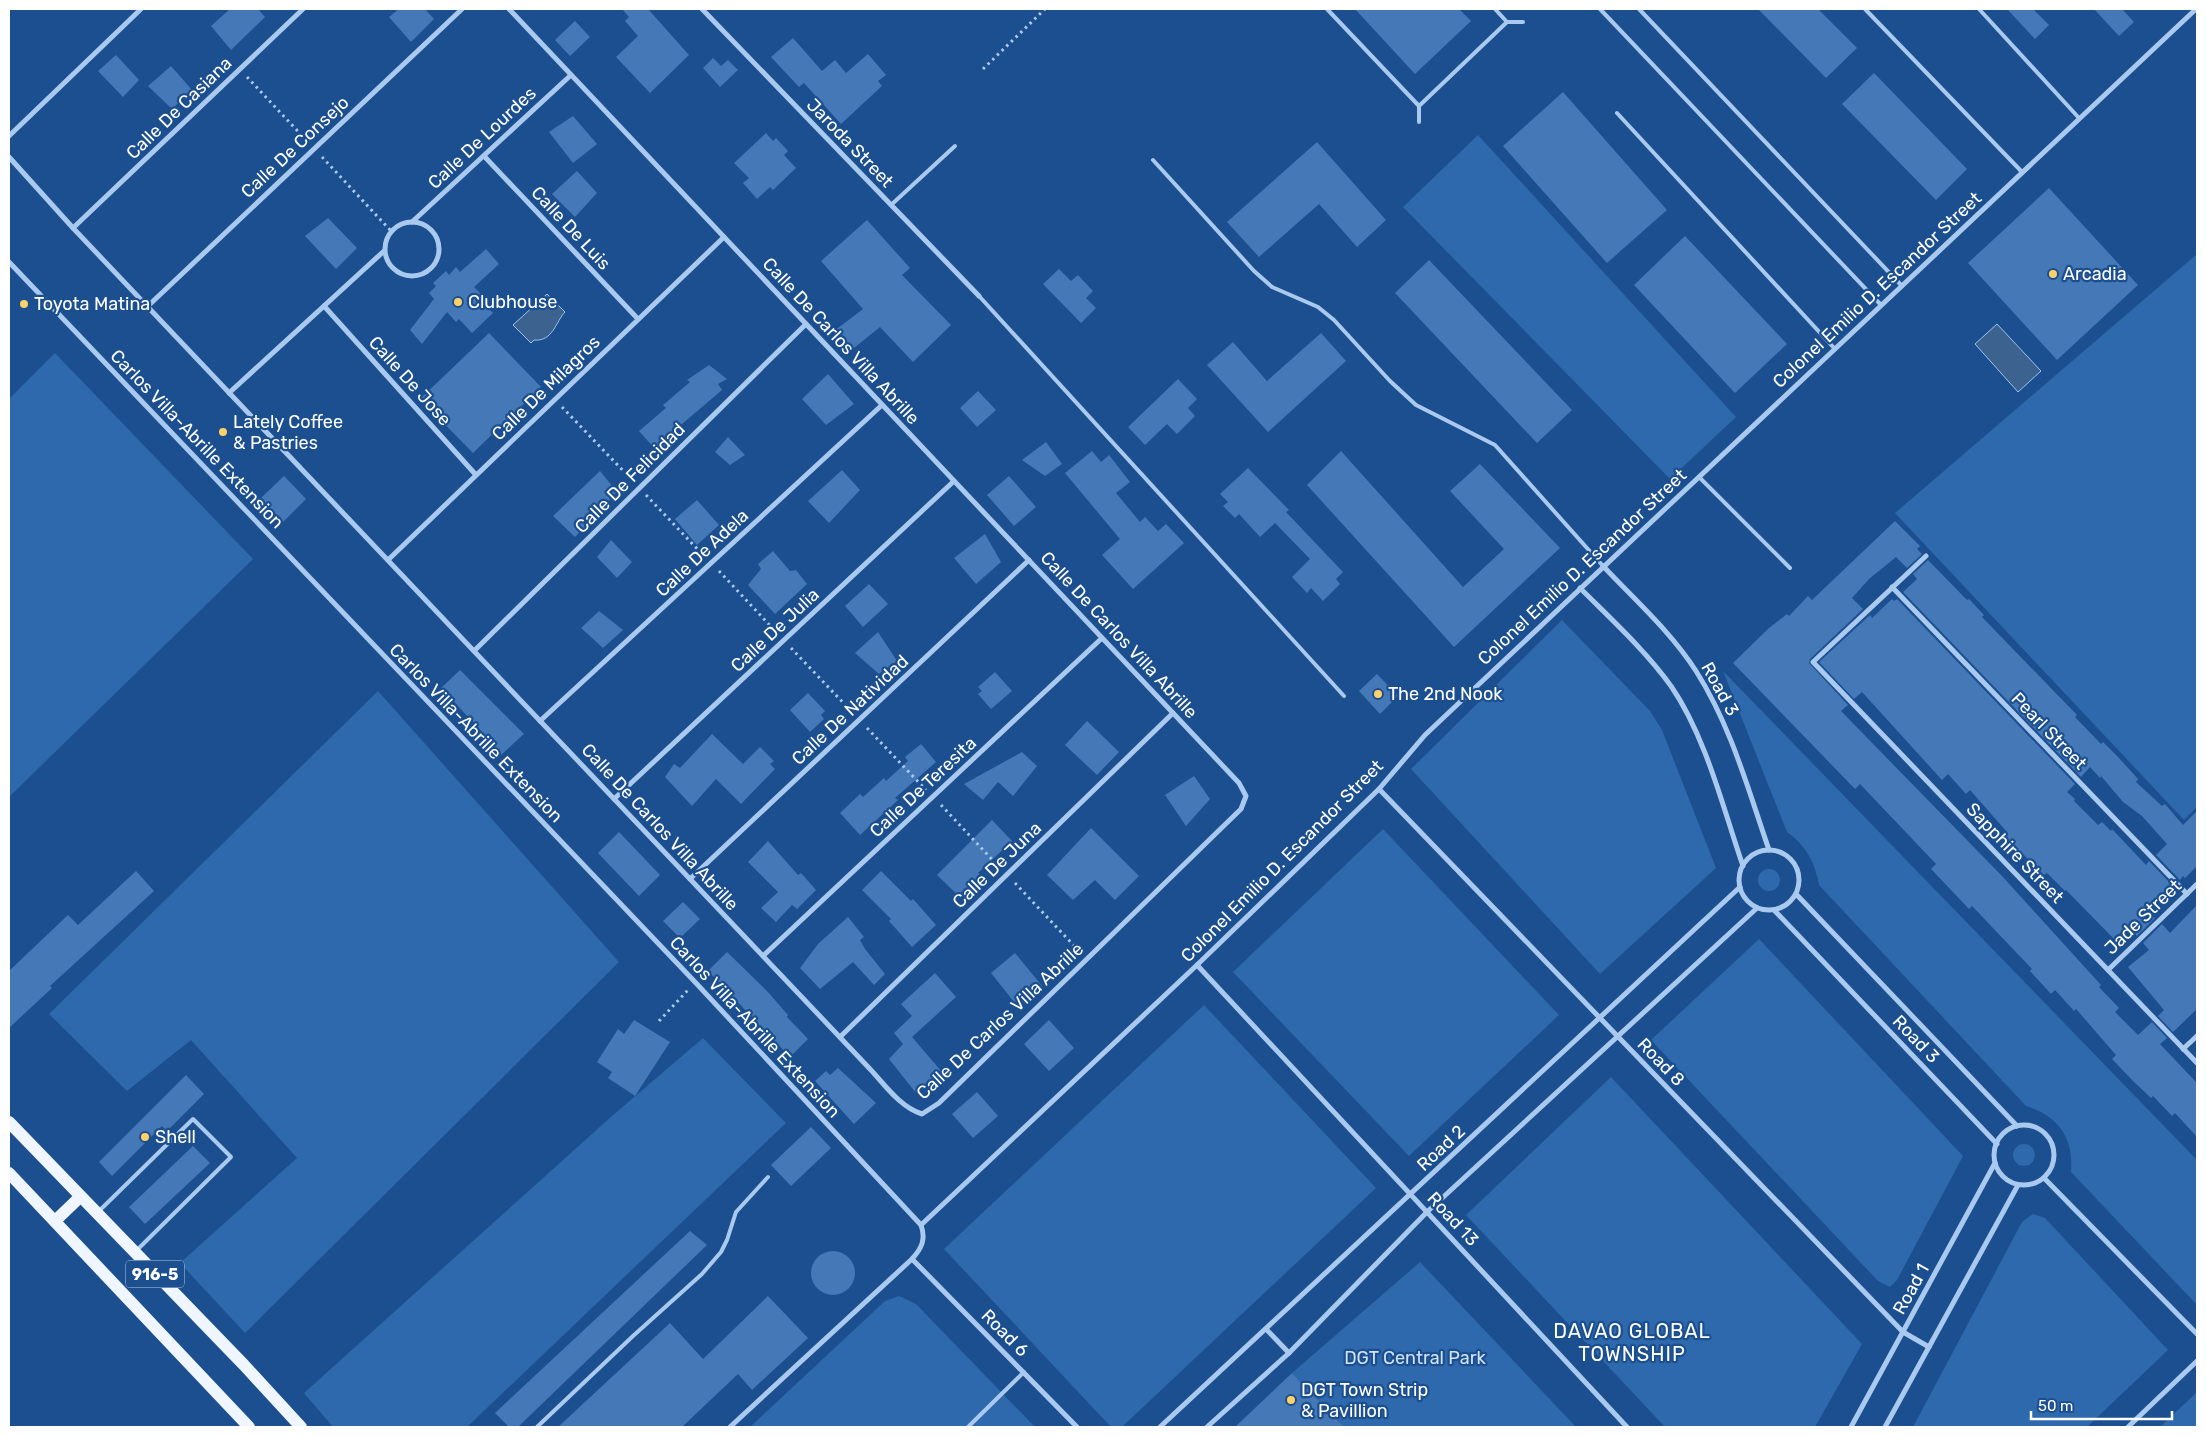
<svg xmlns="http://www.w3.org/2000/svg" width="2206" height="1436" font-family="Rubik,sans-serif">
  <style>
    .green { fill: #2e69ad }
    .water { fill: #3c6290; stroke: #9cc4f0 }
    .building { fill: #4478b7 }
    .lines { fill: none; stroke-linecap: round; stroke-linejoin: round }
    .path { stroke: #a9c9ee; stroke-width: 3; stroke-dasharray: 2.5 4; stroke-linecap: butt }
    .service { stroke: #a9c9ee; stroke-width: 4 }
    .minor { stroke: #a9c9ee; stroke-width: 5 }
    .primary { stroke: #f0f6ff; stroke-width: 12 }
    .poi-dot { fill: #ffd166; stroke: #1b4f8f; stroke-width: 2 }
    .labels { text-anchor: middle; stroke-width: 4.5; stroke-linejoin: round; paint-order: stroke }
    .shield { fill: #1b4f8f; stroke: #bbcadd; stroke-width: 1 }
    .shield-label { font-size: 16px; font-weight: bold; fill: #fff }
    .street-label { font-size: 18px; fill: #fff; stroke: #1b4f8f }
    .poi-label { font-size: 18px; fill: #fff; stroke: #1b4f8f; text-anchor: start }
    .park-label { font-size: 18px; fill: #cfe3fa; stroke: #1b4f8f }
    .quarter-label { font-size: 20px; letter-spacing: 1px; fill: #fff; stroke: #1b4f8f }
  </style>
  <rect width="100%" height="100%" fill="#1b4f8f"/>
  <g class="green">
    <polygon points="1478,135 1736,417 1670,479 1403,207"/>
    <polygon points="2197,254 2197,807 2184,820 1895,513"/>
    <polygon points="55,353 253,559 9,797 9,399"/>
    <polygon points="1562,620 1650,711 1662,730 1716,868 1600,974 1411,769"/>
    <path d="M1723,671l474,489v145l-126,-133c3,-34 -13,-56 -45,-66l-207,-221c-4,-23 -13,-39 -32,-53z"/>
    <polygon points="378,691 619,962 245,1333 180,1263 297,1158 191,1040 127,1091 49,1014"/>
    <polygon points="1383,829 1559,1015 1409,1156 1233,972"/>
    <circle cx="1769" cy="880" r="11"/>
    <polygon points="1759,939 1963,1156 1897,1280 1890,1287 1878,1281 1651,1040"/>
    <polygon points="1204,1005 1376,1188 1122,1427 1111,1427 944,1249"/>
    <polygon points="703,1038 786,1123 467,1427 333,1427 304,1393 612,1116"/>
    <polygon points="1611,1077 1862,1344 1815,1427 1665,1427 1466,1215"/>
    <circle cx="2024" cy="1155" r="11"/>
    <polygon points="2033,1214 2045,1218 2168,1350 2087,1427 1913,1427 2022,1222"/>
    <polygon points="1420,1262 1576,1427 1344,1427 1292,1373"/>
    <polygon points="899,1296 916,1304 1035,1427 750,1427 885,1301"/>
    <polygon points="2197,1392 2197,1427 2160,1427"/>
  </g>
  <g class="water">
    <path d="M547,294l18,18c-9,9 -12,30 -31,28l-3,3 -18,-18z"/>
    <polygon points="1997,324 2041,371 2018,392 1975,344"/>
  </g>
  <g class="building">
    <polygon points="230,9 258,9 265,17 231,50 211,26"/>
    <polygon points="399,9 425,9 434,19 411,42 389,17"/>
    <polygon points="622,9 648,9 689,55 650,93 616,57 638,36 625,21 629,17"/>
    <polygon points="1355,9 1459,9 1471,21 1415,74"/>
    <polygon points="1758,9 1818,9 1857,48 1826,78"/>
    <polygon points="2007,9 2033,9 2049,25 2035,39"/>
    <polygon points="2094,9 2122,9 2134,22 2119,36"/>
    <polygon points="575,21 590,37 570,56 555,40"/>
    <polygon points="793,38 822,71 835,60 846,73 868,54 886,75 878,81 882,86 841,124 804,83 799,87 771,57"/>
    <polygon points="116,55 139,80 123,97 98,71"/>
    <polygon points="713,58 721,66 728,60 738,70 720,87 703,68"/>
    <polygon points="171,66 192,90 172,109 148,86"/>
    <polygon points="1874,73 1967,169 1936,200 1842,104"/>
    <polygon points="1563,92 1667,210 1607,263 1503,146"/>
    <polygon points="573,116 597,144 573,163 549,132"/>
    <polygon points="766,133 773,141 776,138 788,151 784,155 796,168 773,190 770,187 757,199 743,183 749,178 734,163"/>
    <polygon points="1317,142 1386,220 1357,247 1319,204 1259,257 1227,222"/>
    <polygon points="577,171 597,193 575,217 552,194"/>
    <polygon points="2049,188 2138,285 2057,360 1968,263"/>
    <polygon points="328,218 357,248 336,269 305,236"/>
    <polygon points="867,220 910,268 902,275 951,325 913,362 880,327 849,352 834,331 863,309 821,261"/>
    <polygon points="1685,236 1787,344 1735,393 1634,285"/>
    <polygon points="486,249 499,264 474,287 483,296 480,299 493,313 472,333 459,319 456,322 447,312 422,344 410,330 434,299 429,293 436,286 433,283 446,271 449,275 456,267 460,272"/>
    <polygon points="1429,260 1572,410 1537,443 1395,293"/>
    <polygon points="1059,269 1071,281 1078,275 1093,291 1086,298 1096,308 1081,323 1043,284"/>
    <polygon points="489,333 541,387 473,453 420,399"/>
    <polygon points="1321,333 1346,361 1268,432 1207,365 1233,342 1267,381"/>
    <polygon points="709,365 727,379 718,384 722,390 675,430 679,435 662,452 658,448 656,450 639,431 666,408 663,405 690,382 687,380"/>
    <polygon points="828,374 854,404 826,425 802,399"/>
    <polygon points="1178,379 1197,399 1188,408 1195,416 1177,434 1167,424 1145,445 1128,427"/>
    <polygon points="978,391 996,410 977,427 960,408"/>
    <polygon points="728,437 745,455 730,465 715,452"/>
    <polygon points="1046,442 1062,464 1045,476 1022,460"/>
    <polygon points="1092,451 1101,462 1109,455 1130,482 1116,493 1140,522 1145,517 1158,531 1166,524 1184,543 1133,589 1102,555 1120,539 1065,473"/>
    <polygon points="1341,451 1463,587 1504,549 1450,491 1480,464 1560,548 1454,647 1307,485"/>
    <polygon points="1248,468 1289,510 1286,512 1343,572 1336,579 1340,584 1323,601 1311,588 1307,593 1292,577 1310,559 1275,523 1260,537 1239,514 1235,518 1223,506 1228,502 1220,494"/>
    <polygon points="842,470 860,490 829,523 808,501"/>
    <polygon points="600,471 617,492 575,537 553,516"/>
    <polygon points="284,476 306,499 283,522 261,498"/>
    <polygon points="1009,476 1036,507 1014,526 987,495"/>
    <polygon points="697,500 719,525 697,545 675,519"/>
    <polygon points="1895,521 1920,546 1917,549 1922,554 1907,568 1896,557 1869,579 1852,598 1863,609 1810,659 1809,663 1848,705 1841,711 2002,876 2101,985 2099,987 2119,1008 2115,1012 2138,1035 2152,1022 2167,1038 2160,1044 2197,1083 2197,1137 2175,1113 2172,1116 2153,1096 2151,1098 2132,1080 2112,1059 2116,1055 2076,1009 2074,1011 2055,990 2051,994 2030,971 2032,969 1972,906 1969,909 1931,869 1936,864 1860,784 1855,789 1733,663 1769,628 1787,614 1789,616 1808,596 1812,600"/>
    <polygon points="985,534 1001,562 976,584 954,558"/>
    <polygon points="611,540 632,562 617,578 597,557"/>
    <polygon points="773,551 790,571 796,570 807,584 775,614 748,585 761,569 758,564"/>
    <polygon points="1928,560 1967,600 1969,599 1984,615 1982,617 2077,715 2075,717 2101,744 2103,742 2119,758 2138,779 2136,782 2162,806 2165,804 2183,825 2197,811 2197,866 2185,878 2183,876 2180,880 2156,855 2167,844 2142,816 2123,802 2101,776 2100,778 2090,767 2081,777 1903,592 1917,579 1913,574"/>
    <polygon points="869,584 888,604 863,627 845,606"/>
    <polygon points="1892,599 1894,601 1897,599 2075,784 2067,792 2075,799 2074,801 2098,825 2102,822 2111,831 2112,829 2146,865 2149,861 2173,886 2148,911 2155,918 2137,936 2127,926 2114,939 2066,890 2065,891 2047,873 2044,875 2022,853 2021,854 2004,835 2007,832 1970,790 1966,794 1948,774 1942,780 1862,692 1854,699 1819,662 1870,615 1872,618"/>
    <polygon points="599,611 623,630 603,648 581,628"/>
    <polygon points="878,632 897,661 879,674 855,653"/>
    <polygon points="460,670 524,734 501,755 484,736 485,735 441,688"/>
    <polygon points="995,672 1012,691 991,709 978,694 982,691 978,687"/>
    <polygon points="1377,674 1398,696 1380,714 1359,691"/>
    <polygon points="808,693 825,711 821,715 824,719 810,732 790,710"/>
    <polygon points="1087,721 1119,752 1097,775 1065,745"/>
    <polygon points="712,734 743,764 760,747 774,761 770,764 775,769 741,804 716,779 692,806 665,777 674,764 680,768"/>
    <polygon points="921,744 936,762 895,798 898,800 860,835 840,813 860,794 863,797 884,778 886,781 908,761 905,757"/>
    <polygon points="1022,752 1037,766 1013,796 998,782 983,800 964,784"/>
    <polygon points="1194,776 1210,799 1186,826 1165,795"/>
    <polygon points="992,820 1012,841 978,873 985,880 964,901 937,875"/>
    <polygon points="1091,828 1139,876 1115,900 1095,880 1073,900 1047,875"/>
    <polygon points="619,832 660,875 639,896 598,853"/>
    <polygon points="768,841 798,875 801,873 816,890 797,909 792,905 776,922 761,908 778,892 748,862"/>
    <polygon points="136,871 154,891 50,986 52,988 9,1028 9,971 68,915 78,925"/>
    <polygon points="881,871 911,901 913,899 936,925 912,947 889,921 891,919 862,890"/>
    <polygon points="683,902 700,919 680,938 663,921"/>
    <polygon points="2197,905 2197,1009 2173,1032 2158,1016 2164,1010 2128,967 2149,950 2143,943 2162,924 2170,933"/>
    <polygon points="848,917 864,937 860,940 865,949 885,974 874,985 853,962 820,989 800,968 818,944"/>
    <polygon points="727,952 768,992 788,1015 787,1017 808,1039 790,1057 708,971"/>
    <polygon points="1015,953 1043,987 1018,1007 991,973"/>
    <polygon points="935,973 956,997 912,1037 942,1072 916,1093 889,1059 903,1044 894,1033 912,1016 901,1004"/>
    <polygon points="634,1020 670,1042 635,1096 608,1078 612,1072 597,1062 618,1029 624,1034"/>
    <polygon points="1049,1020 1074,1048 1049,1071 1024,1044"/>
    <polygon points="838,1068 876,1103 854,1124 815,1081 826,1071 830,1075"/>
    <polygon points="186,1075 204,1094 167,1131 162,1126 112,1176 99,1162"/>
    <polygon points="977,1092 998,1116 973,1138 952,1114"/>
    <polygon points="811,1127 831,1148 791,1186 771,1165"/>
    <polygon points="193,1146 210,1163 145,1224 129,1207"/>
    <polygon points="690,1231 707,1245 518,1427 509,1427 495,1413"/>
    <circle cx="833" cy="1273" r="22"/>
    <polygon points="768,1296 808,1338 752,1390 738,1374 682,1427 558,1427 670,1323 703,1359"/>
    <polygon points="1292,1373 1344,1427 1235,1427"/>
  </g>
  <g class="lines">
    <g class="path">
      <polyline points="983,69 1045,9"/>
      <polyline points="247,77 308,142"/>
      <polyline points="322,157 391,231"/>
      <polyline points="562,407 632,480"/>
      <polyline points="646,495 704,556"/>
      <polyline points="719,571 776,632"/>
      <polyline points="791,648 852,712"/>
      <polyline points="867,728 926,790"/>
      <polyline points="941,805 1000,868"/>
      <polyline points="1015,883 1079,951"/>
      <polyline points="659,1021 688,990"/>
    </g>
    <g class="service">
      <polyline points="1327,9 1419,106 1419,122"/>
      <polyline points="1495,9 1507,22 1523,22"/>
      <polyline points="1600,9 1881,305"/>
      <polyline points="1639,9 1902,286"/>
      <polyline points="1865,9 2022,172"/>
      <polyline points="1979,9 2079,118"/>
      <polyline points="1419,106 1507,22"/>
      <polyline points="1617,113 1835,349"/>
      <polyline points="1153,160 1254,271 1272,287 1318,307 1334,320 1390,381 1416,405 1495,445 1603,566"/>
      <polyline points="891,205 955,146"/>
      <polyline points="979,296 1344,696"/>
      <polyline points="1699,477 1790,568"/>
      <polyline points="98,1212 193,1119 231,1157 136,1251"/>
      <polyline points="537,1427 633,1336 702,1274 721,1252 727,1240 736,1212 768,1177"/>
      <polyline points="968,1427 1024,1372"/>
    </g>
    <g class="minor">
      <polyline points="702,9 979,296"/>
      <polyline points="9,136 141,9"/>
      <polyline points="484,156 638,319"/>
      <path d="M9,157l64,71 797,841c15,16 30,38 52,45l17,-11 302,-294 5,-13 -7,-13 -730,-774"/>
      <circle cx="412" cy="249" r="27"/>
      <polyline points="412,222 571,75"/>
      <polyline points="73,228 303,9"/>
      <path d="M9,262l686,720 226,243c5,14 1,23 -9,34l-182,168"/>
      <polyline points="148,306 462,9"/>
      <polyline points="324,306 476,475"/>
      <polyline points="229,393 384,251"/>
      <polyline points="1926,556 1813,662 2197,1063"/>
      <polyline points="388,560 724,237"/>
      <path d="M1603,566c32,34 68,66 93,105 35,55 52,118 73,179"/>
      <polyline points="1892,587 2187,894"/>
      <path d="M1580,588c31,31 65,62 91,98 35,51 52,122 72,180"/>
      <polyline points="474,651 806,324"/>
      <polyline points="540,721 882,405"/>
      <polyline points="1379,789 1903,1332 1929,1347"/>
      <polyline points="614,799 954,481"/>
      <circle cx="1769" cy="880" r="30"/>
      <polyline points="690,879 1029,560"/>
      <polyline points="1796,894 2017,1126"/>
      <polyline points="1774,910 1997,1144"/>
      <polyline points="763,956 1102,638"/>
      <polyline points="1197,965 1627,1427"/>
      <polyline points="2108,970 2197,884"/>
      <polyline points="840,1037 1173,713"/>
      <polyline points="2183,1049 2197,1036"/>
      <circle cx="2024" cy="1155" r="30"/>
      <polyline points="2044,1178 2197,1334"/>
      <polyline points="921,1225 1197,965 1379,789 1425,735 2196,9"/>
      <polyline points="912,1259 1077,1427"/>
      <polyline points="1266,1329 1289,1353"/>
      <polyline points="1160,1427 1740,887"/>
      <polyline points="1207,1427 1289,1353 1427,1212 1757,908"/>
      <polyline points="1851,1427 1995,1163"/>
      <polyline points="1885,1427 2018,1185"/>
      <polyline points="2128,1427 2197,1361"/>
    </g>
    <g class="primary">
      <polyline points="9,1122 244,1365 301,1427"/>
      <polyline points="9,1173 249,1427"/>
      <polyline points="55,1221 80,1197"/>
    </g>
  </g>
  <g class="poi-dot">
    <circle cx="2053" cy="274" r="5"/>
    <circle cx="458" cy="302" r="5"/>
    <circle cx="24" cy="304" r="5"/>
    <circle cx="223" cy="432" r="5"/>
    <circle cx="1378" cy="694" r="5"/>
    <circle cx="145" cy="1137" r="5"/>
    <circle cx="1291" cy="1400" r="5"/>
  </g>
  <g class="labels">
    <rect class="shield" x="126" y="1260.5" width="58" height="27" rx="4"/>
    <g class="shield-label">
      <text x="155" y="1280">916-5</text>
    </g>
    <g class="street-label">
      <text transform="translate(179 108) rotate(-44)" y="6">Calle De Casiana</text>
      <text transform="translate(482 138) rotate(-43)" y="6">Calle De Lourdes</text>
      <text transform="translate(850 143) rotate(46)" y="6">Jaroda Street</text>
      <text transform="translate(295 147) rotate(-43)" y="6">Calle De Consejo</text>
      <text transform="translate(571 228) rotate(47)" y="6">Calle De Luis</text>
      <text transform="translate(1877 290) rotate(-43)" y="6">Colonel Emilio D. Escandor Street</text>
      <text transform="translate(841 341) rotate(47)" y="6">Calle De Carlos Villa Abrille</text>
      <text transform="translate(410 381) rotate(48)" y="6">Calle De Jose</text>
      <text transform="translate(546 388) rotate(-44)" y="6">Calle De Milagros</text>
      <text transform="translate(197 439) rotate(46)" y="6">Carlos Villa-Abrille Extension</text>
      <text transform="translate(630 478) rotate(-45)" y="6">Calle De Felicidad</text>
      <text transform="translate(702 553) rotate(-43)" y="6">Calle De Adela</text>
      <text transform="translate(1582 567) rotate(-43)" y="6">Colonel Emilio D. Escandor Street</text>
      <text transform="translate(775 630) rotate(-43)" y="6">Calle De Julia</text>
      <text transform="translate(1119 635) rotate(47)" y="6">Calle De Carlos Villa Abrille</text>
      <text transform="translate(1720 689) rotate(61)" y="6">Road 3</text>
      <text transform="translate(850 710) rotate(-43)" y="6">Calle De Natividad</text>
      <text transform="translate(2049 731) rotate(46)" y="6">Pearl Street</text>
      <text transform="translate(476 733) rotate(46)" y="6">Carlos Villa-Abrille Extension</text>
      <text transform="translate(923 787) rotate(-43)" y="6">Calle De Teresita</text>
      <text transform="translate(660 827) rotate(47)" y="6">Calle De Carlos Villa Abrille</text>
      <text transform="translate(2015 853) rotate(46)" y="6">Sapphire Street</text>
      <text transform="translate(1282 861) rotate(-45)" y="6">Colonel Emilio D. Escandor Street</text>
      <text transform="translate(997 865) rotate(-44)" y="6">Calle De Juna</text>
      <text transform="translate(2143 917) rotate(-44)" y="6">Jade Street</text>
      <text transform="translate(1000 1021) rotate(-43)" y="6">Calle De Carlos Villa Abrille</text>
      <text transform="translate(755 1027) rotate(47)" y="6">Carlos Villa-Abrille Extension</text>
      <text transform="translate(1916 1039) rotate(46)" y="6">Road 3</text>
      <text transform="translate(1661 1062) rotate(46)" y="6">Road 8</text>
      <text transform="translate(1441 1148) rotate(-43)" y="6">Road 2</text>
      <text transform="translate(1453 1219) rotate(47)" y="6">Road 13</text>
      <text transform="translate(1911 1289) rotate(-61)" y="6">Road 1</text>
      <text transform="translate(1005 1333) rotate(45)" y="6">Road 6</text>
    </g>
    <g class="poi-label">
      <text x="2063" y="280">Arcadia</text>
      <text x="468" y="308">Clubhouse</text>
      <text x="34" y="310">Toyota Matina</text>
      <text x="233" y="428">Lately Coffee<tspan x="233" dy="21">&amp; Pastries</tspan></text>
      <text x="1388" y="700">The 2nd Nook</text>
      <text x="155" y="1143">Shell</text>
      <text x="1301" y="1396">DGT Town Strip<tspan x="1301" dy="21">&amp; Pavillion</tspan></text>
    </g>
    <g class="park-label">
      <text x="1415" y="1364">DGT Central Park</text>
    </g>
    <g class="quarter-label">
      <text x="1632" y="1338">DAVAO GLOBAL<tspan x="1632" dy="23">TOWNSHIP</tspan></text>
    </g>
  </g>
  <rect width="2206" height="1436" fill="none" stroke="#ffffff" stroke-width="20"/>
  <path d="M2031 1411v8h141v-8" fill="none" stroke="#ffffff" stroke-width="2.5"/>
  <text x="2038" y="1411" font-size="15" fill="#ffffff" stroke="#1b4f8f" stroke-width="4" paint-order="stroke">50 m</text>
</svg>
